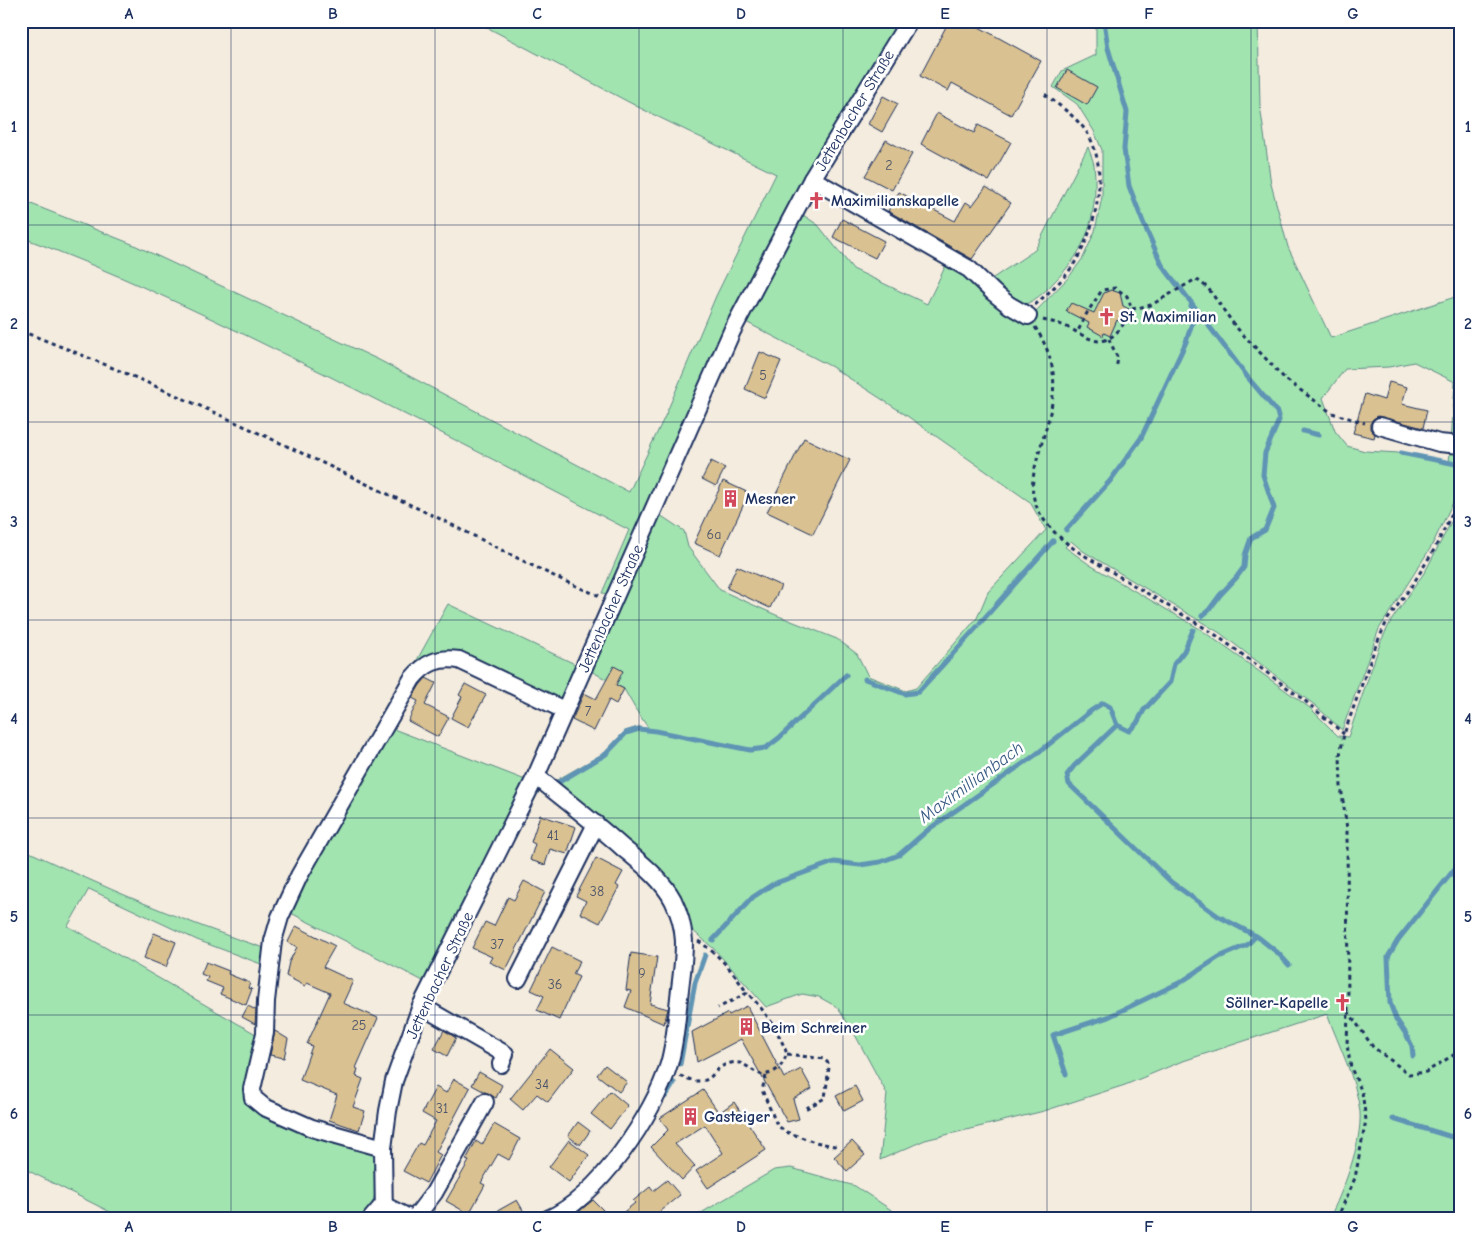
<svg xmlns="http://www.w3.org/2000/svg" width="1482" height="1240" font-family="'Comic Neue',sans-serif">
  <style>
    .green { fill: #a1e4af; stroke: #5e8a86 }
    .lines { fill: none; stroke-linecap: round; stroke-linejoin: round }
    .stream { stroke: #5f94b4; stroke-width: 5 }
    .building { fill: #dac191; stroke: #1b2f5e }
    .minor-casing { stroke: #1b2f5e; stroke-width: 20 }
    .path { stroke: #1b2f5e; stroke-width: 3; stroke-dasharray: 4 4; stroke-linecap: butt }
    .minor { stroke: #fff; stroke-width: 16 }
    .grid { fill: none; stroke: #1b2f5e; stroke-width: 1; stroke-opacity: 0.55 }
    .labels { text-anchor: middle; stroke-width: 5; stroke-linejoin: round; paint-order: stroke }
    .number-label { font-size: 14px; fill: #4b546b }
    .street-label { font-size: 16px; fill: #1b2f5e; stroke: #fff }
    .poi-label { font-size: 16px; font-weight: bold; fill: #1b2f5e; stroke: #fff; text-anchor: start }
    .water-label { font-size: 18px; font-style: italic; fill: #375982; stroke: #fff }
    .neatline { fill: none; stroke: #1b2f5e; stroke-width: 2 }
    .grid-label { font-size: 16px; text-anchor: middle; font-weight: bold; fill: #1b2f5e }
  </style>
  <rect width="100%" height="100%" fill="#f4ecde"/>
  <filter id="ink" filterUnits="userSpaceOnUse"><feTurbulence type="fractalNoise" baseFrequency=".02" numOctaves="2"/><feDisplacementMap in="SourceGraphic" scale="10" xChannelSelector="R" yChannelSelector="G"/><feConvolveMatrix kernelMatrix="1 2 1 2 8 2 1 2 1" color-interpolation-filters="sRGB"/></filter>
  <g filter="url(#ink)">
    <g class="green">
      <path d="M475,21h426l-95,156 -197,417 -7,-1 27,-63c-116,-60 -232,-121 -349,-178 -85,-42 -170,-82 -259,-115v-37l111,44 247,116 250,132 37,-78 50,-118 60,-122 -136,-66z"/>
      <path d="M1096,21h162l2,84 11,79 17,63 43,91 130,-43v148h-10l4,-61 -41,-20 -25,5 -44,2 -22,29 12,33 12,15 18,5 34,2 50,11 1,-16 11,1v37l-30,61 -52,82 -37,101 -25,-23 -97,-74 -137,-82 -12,-10 -6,6 25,18 110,64 110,79 28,28 10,1 33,-96 10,-20 35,-51 35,-67v716h-132c14,-28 33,-75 31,-107 -3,-30 -22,-69 -33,-98l-147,48 -55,23 -81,26 -119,29 -45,20 7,-66 -34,-63 -16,-24 -18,-10 -17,-3 -36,13 -52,-58 -23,-20 -6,-14 -130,-134 49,-28 21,-22 13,-4 11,2 -13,-19 -12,-21 -35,-19 71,-155 24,16 4,16 32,43 56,25 61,24 20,15 11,22 38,15 10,-3 61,-70 11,-26 58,-62 -16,-28 -130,-91 -68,-44 -88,-46 56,-108 18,12 35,44 74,35 22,-45 75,58 12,-6 33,-34 14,-19 12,-27 7,-34v-47l-8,-19 -17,-27 -24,-17 9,-16 34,-16z"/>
      <path d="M1088,147c2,6 5,12 6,18 3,24 0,55 -10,76 -7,16 -18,29 -30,41 -10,11 -20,20 -34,24l-33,-24 48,-32z"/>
      <polygon points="448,604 577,665 561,701 463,655 412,669"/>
      <polygon points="391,728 528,781 425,982 289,912"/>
      <path d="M21,848c80,38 162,74 246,101l-1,9 -5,6 -64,-24 -108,-51 -21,37 193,111 -13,58 125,56c11,22 2,47 -7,68h-50l-17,-7 -4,7h-171l-103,-52z"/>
      <polygon points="791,1168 855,1186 905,1219 691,1219 774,1170"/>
    </g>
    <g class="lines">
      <g class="stream">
        <polyline points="1104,21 1108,48 1127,112 1124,149 1129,186 1143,222 1162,265 1178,286"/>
        <polyline points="1181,289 1249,379 1277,412 1279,420 1265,453 1263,475 1274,508 1265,530 1251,538 1245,555 1244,567 1236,578 1220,595 1209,610 1202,616"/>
        <polyline points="1303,431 1319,435"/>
        <polyline points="1401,453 1461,465"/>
        <polyline points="1066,530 1110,481 1141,438 1186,342 1193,320 1191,306"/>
        <polyline points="980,623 1053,541"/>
        <polyline points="865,679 905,694 918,692 977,627"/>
        <polyline points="1117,725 1074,766 1067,775 1069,784 1171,882 1218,916 1258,937 1278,953 1289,965"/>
        <polyline points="559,782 606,754 626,733 639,729 656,731 750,750 766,748 779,738 846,675"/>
        <polyline points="713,940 753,897 773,884 834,862 860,865 880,862 899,855 929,829 1034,756 1092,710 1103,703 1110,707 1117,725 1129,731 1137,723 1144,710 1170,682 1174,664 1184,651 1193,630"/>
        <polyline points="1413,1056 1412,1046 1406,1034 1396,1019 1390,1003 1388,957 1398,940 1461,861"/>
        <polyline points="680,1064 695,983 705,955"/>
        <polyline points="1066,1074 1053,1035 1108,1017 1181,982 1219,957 1247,945 1256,936"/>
        <polyline points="666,1096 674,1083"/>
        <polyline points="1393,1119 1452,1137"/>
      </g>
    </g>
    <g class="building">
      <polygon points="949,21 968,21 1041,61 1011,115 952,83 948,91 920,76"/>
      <polygon points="1067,70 1097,87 1087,105 1057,88"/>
      <polygon points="883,96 898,104 882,132 868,124"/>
      <polygon points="937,113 974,133 978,125 1011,142 989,181 921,144"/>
      <polygon points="886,140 912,154 892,190 865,176"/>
      <polygon points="986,187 1011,203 972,259 888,211 899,192 955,221 966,202 972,206"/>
      <polygon points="842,219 884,241 875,258 833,237"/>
      <polygon points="1111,290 1120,293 1123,306 1129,309 1122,323 1117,320 1110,336 1104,333 1103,336 1087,327 1089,323 1066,311 1071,303 1094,313 1104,293"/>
      <polygon points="760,352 781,361 765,398 745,389"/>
      <polygon points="1389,382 1407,387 1402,404 1427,410 1423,428 1378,416 1373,419 1370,424 1370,429 1375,434 1374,438 1353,433 1365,394 1384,400"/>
      <polygon points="804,438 850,460 813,534 767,512"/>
      <polygon points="711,461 725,468 716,486 702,479"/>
      <polygon points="723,481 749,493 720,555 694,543"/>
      <polygon points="737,566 781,586 770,608 727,588"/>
      <polygon points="614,666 623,671 616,685 624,689 616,704 609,700 594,731 572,720 584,693 596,699"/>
      <polygon points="426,678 436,683 425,705 449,717 438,737 408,721 418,701 412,698 420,685"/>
      <polygon points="465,684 486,695 468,727 451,718 462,697 459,695"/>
      <polygon points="540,815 576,827 567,854 550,849 545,865 530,860 535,844 531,842"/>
      <polygon points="596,858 623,872 616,885 619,887 600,923 580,913 586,901 576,896"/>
      <polygon points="524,881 545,892 506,970 489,962 492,957 472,948 485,922 494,926 508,897 514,900"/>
      <polygon points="296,926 335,946 323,967 353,981 343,1003 378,1018 356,1068 358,1069 356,1076 363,1079 353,1107 365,1111 359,1130 329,1120 337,1095 300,1080 312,1046 307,1044 330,993 307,983 305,986 286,976 289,962 297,947 288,942"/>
      <polygon points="154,933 176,942 166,967 144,958"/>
      <polygon points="552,947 580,961 573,974 579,977 559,1020 537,1010 544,996 531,990"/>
      <polygon points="631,953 657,957 650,1004 668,1009 664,1024 625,1007 631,991 626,990"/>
      <polygon points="206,962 229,971 228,974 250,983 248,988 252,989 246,1005 220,994 223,988 206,981 208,977 201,974"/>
      <polygon points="248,1006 256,1010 255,1024 242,1017"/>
      <polygon points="747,1006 784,1078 801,1069 812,1089 793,1099 799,1119 787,1122 741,1039 697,1062 692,1032 728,1013 729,1015"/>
      <polygon points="444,1030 456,1038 447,1056 434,1049"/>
      <polygon points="275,1031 288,1039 284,1058 270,1055"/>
      <polygon points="550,1049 574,1068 548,1102 537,1094 523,1110 510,1099"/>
      <polygon points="605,1065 627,1082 619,1092 597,1075"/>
      <polygon points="479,1072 502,1085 496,1098 472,1085"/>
      <polygon points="454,1079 470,1088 436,1152 441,1155 426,1183 403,1171 419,1143 423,1145 436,1121 422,1113 436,1087 446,1093"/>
      <polygon points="855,1086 863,1101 844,1111 836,1096"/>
      <polygon points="703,1090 719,1113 734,1102 766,1150 708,1188 696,1171 723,1153 705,1125 675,1144 695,1166 682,1180 651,1147 668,1130 660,1118"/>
      <polygon points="610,1091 628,1106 610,1129 591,1114"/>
      <polygon points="578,1122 590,1131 580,1145 568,1136"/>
      <polygon points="494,1124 520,1139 509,1160 498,1154 481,1183 485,1185 469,1214 446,1201 469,1161 466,1160 476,1141 482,1145"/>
      <polygon points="569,1140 589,1155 569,1182 549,1167"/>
      <polygon points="852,1141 865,1155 847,1171 834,1157"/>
      <polygon points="667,1180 680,1195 650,1219 615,1219 635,1203 633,1201 650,1187 653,1191"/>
      <polygon points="517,1200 524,1212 512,1219 483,1219"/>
      <polygon points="593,1200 612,1219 573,1219 582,1209"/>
    </g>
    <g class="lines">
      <defs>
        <g id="minor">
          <polyline points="812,179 969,269 994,293 1009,305 1028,316"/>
          <polyline points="1380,426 1439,443 1461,445"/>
          <path d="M536,776c29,24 59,47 87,72 18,15 39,31 50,52 16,33 11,54 7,89 -3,24 -4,51 -11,75 -15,51 -71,133 -121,155"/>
          <polyline points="518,979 596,824"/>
          <polyline points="421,1006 505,1054 501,1064"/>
          <path d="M383,1148l-71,-20 -48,-21 -11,-9 -1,-9 13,-56 1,-32 7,-60 7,-24 19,-41 113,-197c13,-16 26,-22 47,-19l105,50"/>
          <polyline points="371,1219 383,1205 411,1219"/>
          <polyline points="384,1219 383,1148 388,1111 394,1081 421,1006 536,776 732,331 812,179 909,21"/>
          <polyline points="414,1219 434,1193 485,1102"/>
        </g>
      </defs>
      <use href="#minor" class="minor-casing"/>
      <g class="path">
        <path d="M1035,305c13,-12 27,-24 37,-38 23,-34 38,-93 17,-131 -10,-18 -31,-31 -47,-44"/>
        <polyline points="1132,309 1151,305 1196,279 1208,288 1235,326 1285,379 1332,413 1365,423"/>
        <path d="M1043,320c6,2 13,2 19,5 11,4 20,11 31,15 19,6 32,-17 39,-31l-5,-13 -12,-8 -13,2 -15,23 -10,20"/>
        <path d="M1035,327c29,45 19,74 5,122 -4,14 -9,30 -7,45 4,25 25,43 44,57l136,82 91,67 40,34"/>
        <path d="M21,331c142,54 278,121 415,186 54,26 108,57 164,79"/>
        <polyline points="1109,339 1118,359 1116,368"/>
        <path d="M698,941c20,12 37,33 49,52l-29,15"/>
        <polyline points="1348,1011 1373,1047 1409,1074 1426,1072 1455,1054 1461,1047"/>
        <polyline points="787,1054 824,1059 828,1063 829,1067 825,1098 803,1110"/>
        <path d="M680,1076c37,15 27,-8 51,-13 19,-4 23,19 42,9 8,-4 10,-10 14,-18 -9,-24 -22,-44 -40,-61"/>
        <polyline points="766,1076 762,1090 777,1125 786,1132 815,1142 839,1147"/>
        <polyline points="1337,1219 1355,1178 1366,1120 1362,1092 1351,1068 1347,1045 1348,1011 1347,829 1341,787 1340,755 1344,734 1376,645 1388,619 1413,584 1435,548 1461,495"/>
      </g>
      <use href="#minor" class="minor"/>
    </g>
  </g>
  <path class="grid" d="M231,21v1198M435,21v1198M639,21v1198M843,21v1198M1047,21v1198M1251,21v1198M21,225h1440M21,422h1440M21,620h1440M21,818h1440M21,1015h1440"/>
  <defs>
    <symbol id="church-bare" viewBox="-9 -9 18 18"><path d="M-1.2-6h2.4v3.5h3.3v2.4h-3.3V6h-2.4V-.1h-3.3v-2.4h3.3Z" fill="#d1495b" stroke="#fff" stroke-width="2.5" paint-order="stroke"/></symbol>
    <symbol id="building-bare" viewBox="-9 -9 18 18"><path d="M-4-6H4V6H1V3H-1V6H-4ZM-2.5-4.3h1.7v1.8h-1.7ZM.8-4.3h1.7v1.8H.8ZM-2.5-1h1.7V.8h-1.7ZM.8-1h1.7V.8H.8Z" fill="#d1495b" stroke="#fff" stroke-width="2.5" paint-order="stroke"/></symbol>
  </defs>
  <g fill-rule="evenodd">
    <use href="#church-bare" x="804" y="188" width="25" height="25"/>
    <use href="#church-bare" x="1094" y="304" width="25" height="25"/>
    <use href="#building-bare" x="718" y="486" width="25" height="25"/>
    <use href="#church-bare" x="1330" y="990" width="25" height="25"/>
    <use href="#building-bare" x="734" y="1014" width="25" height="25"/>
    <use href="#building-bare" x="678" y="1104" width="25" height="25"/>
  </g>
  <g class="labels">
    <g class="number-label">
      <text x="889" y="170">2</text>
      <text x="763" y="380">5</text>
      <text x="714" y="539">6a</text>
      <text x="588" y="716">7</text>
      <text x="553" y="840">41</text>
      <text x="597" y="896">38</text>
      <text x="497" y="949">37</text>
      <text x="642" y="978">9</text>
      <text x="555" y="989">36</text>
      <text x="359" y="1030">25</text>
      <text x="542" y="1089">34</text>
      <text x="442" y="1113">31</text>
    </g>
    <g class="street-label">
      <text transform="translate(854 110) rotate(-59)" y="6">Jettenbacher Straße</text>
      <text transform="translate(610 608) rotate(-66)" y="6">Jettenbacher Straße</text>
      <text transform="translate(439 975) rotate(-65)" y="6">Jettenbacher Straße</text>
    </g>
    <g class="poi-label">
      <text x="831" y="206">Maximilianskapelle</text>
      <text x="1120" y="322">St. Maximilian</text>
      <text x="745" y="504">Mesner</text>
      <text x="1328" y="1008" text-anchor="end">Söllner-Kapelle</text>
      <text x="761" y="1033">Beim Schreiner</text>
      <text x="704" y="1122">Gasteiger</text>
    </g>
    <g class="water-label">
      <text transform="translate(971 782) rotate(-36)" y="6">Maximillianbach</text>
    </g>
  </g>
  <rect width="1482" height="1240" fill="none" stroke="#fff" stroke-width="55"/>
  <rect x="28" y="28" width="1426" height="1184" class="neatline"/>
  <g class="grid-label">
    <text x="129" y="19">A</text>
    <text x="333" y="19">B</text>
    <text x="537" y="19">C</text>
    <text x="741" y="19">D</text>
    <text x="945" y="19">E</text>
    <text x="1149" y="19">F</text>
    <text x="1353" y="19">G</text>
    <text x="14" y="132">1</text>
    <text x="1468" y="132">1</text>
    <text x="14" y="329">2</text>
    <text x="1468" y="329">2</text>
    <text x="14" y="527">3</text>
    <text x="1468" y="527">3</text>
    <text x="14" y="724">4</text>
    <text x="1468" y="724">4</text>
    <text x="14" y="922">5</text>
    <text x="1468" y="922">5</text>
    <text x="14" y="1119">6</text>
    <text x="1468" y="1119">6</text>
    <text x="129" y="1232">A</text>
    <text x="333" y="1232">B</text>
    <text x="537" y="1232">C</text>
    <text x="741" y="1232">D</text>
    <text x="945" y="1232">E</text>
    <text x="1149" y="1232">F</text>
    <text x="1353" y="1232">G</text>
  </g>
</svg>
